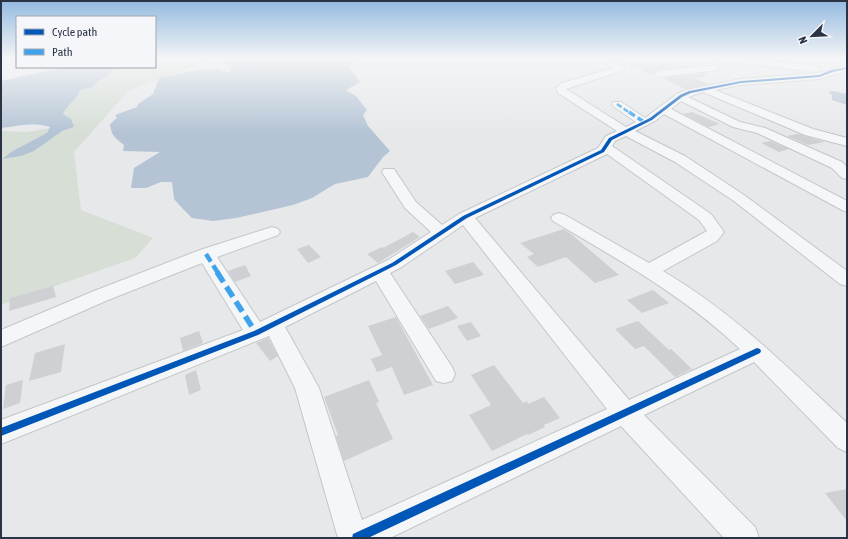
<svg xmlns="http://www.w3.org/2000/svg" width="848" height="539" font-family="'Asap Condensed',sans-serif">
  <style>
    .green { fill: #d6ded6 }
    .water { fill: #b4c4d5 }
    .building { fill: #ced0d3 }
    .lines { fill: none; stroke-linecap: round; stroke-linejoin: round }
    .minor-casing { stroke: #c4c6c8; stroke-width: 2 }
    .minor { fill: #f5f6f7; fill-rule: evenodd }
    .quiet-far3 { stroke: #3ea3ec; stroke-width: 2.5; stroke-dasharray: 5.5 2.5; stroke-linecap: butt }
    .quiet-far2 { stroke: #3ea3ec; stroke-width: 3.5; stroke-dasharray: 7 3.5; stroke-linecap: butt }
    .quiet-far1 { stroke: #3ea3ec; stroke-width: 4.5; stroke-dasharray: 9 4.5; stroke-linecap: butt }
    .quiet { stroke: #3ea3ec; stroke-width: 5.5; stroke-dasharray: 12 5.5; stroke-linecap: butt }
    .cycleway-casing { stroke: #f4f6f9; stroke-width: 2 }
    .cycleway { fill: #0057b8; fill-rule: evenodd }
  </style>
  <rect width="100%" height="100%" fill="#e6e8ea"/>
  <polygon class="green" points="155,60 204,61 190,68 129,90 74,152 81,210 153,238 135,258 1,305 1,131 27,132 62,126 55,111 107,67 155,67"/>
  <g class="water">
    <path d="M239,58h125l-14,6 -1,3 11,15 -14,8 10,6 11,14 -4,5 5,11 22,25 -7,6 -15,20 -33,7 -23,14 -19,7 -57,13 -23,3 -21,-3 -9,-9 -9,-10 -2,-17h-11l-15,6h-15l3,-20 26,-16 -37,-1 1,-6c-9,-7 -13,-10 -14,-21l7,-6 -2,-3 22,-8 1,-3 15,-10 6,-16 37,-8 22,-1 12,4 1,-8 -20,-2z"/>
    <path d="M64,67h51l-7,9 -10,5 -5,6 -13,3c-4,11 -13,14 -17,24l8,5 3,8 -12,4 -28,20 -13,5 -19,3 9,-7 36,-19 3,-6c-16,-6 -33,-1 -49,1v-47z"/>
    <polygon points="833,91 847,94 847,105 832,100 832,95 828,92"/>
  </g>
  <g class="building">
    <polygon points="614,58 663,58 687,67 659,70 653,73 653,75"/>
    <polygon points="703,73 709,76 694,78 709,84 685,89 663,78"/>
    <polygon points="692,112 720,124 709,127 683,114"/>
    <polygon points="798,134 805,136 825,142 808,145 787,136"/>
    <polygon points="770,141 789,149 779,152 761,143"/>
    <polygon points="564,229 571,234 619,275 595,283 566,257 538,267 527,257 534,254 520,243"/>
    <polygon points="413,232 420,237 378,263 367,254 382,247 383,248"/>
    <polygon points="309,245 321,257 308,263 297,249"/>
    <polygon points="473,262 484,275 455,284 445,271"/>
    <polygon points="245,265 251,276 235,282 228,271"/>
    <polygon points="53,286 56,297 9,311 10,298"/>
    <polygon points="653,290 669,303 642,313 627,300"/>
    <polygon points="448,306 458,318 429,329 420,316"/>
    <polygon points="396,317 433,385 404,395 392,367 377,372 371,359 382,355 368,326"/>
    <polygon points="638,321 669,350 671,349 692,369 675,377 644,346 635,349 615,329"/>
    <polygon points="471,322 481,336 467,341 457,326"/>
    <polygon points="199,331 203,343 183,351 180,338"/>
    <polygon points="268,338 278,356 270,361 256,343"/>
    <polygon points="65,344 61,372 29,381 35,353"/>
    <polygon points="494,365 523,403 527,401 528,404 544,397 560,418 544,425 545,427 528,435 527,434 492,451 469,415 491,405 471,375"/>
    <polygon points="196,370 201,390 189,395 185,375"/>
    <polygon points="23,380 20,403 3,409 6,385"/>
    <polygon points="369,380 379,402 376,403 393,439 344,461 336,436 338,435 324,397"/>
    <polygon points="847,489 847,521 825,493"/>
  </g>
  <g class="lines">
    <defs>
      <g id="minor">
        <polygon points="1,58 8,58 1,62"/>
        <path d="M605,58l20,10 -1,2 -58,19 60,38 10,-5 -23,-16 -1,-2 1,-2h8l24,16 32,-24 9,-4 55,-11 77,-6 29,-8v6l-28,8 -78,6 -26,5 98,39 34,9v8l-42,-11 -102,-43 -15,5 52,25 25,6 77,34 5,5v12l-5,-1 -10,-10 -75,-35 -24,-6 -52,-26 -10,8 176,92v11l-5,-2 -178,-96 -9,7 -20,10 50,25 59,39 103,76v15l-7,-2 -106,-83 -59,-39 -49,-26 -11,5 -3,5 99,68 13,18 -7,9 -54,30c71,42 124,96 184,152v29l-9,-4 -84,-86 -110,53 111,112 4,11h-35l-103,-112 -231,112h-52l-43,-150 -26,-52 -268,108v-24l242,-90 -41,-67 -94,37 -107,47v-17l93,-39 106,-41 72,-23 6,2 2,3 -2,3 -61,22 43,65 128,-62 43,-28 -26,-24 -23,-36 2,-3h10l22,33 26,23 17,-11 139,-66 8,-12 11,-5 -59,-38 -2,-5 6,-5 51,-15 -12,-7 1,-2zM607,154l92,66 8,11 -58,32 -84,-48 -6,-2 -6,2 -2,3 2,3c66,39 131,75 187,128l-111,51 -154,-182zM463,225l144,184 -245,111 -43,-132 -34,-61 91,-46 60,100 8,2 8,-2 3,-7 -3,-7 -62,-94 10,-5z"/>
        <polygon points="717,58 741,58 816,66 821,69 816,72 721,61"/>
        <polygon points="715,65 718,66 719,68 718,70 659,77 654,74 659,71"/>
      </g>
    </defs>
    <use href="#minor" class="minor-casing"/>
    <use href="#minor" class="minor"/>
    <polyline class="quiet-far3" points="617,104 630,113"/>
    <polyline class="quiet-far2" points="629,112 644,122"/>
    <polyline class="quiet-far1" points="206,254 218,273"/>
    <polyline class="quiet" points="217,272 256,333"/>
    <defs>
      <g id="cycleway">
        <polygon points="847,67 847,69 833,72 819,77 741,83 691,93 682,97 652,120 612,140 604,152 467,218 396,265 258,335 1,436 1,428 254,331 392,263 463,216 601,150 609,138 650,118 680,95 689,91 741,81 819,75 831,70"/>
        <polygon points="757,348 760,349 761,351 760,353 368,538 352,538 353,534"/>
      </g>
    </defs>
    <use href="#cycleway" class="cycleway-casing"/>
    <use href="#cycleway" class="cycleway"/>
  </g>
  <linearGradient id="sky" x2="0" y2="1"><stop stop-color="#93bae0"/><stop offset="0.44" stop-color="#f4f5f6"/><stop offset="1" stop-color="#f4f5f6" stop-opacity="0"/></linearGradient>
  <rect width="848" height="133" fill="url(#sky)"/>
  <rect width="848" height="539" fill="none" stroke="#2b3445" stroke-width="4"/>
  <rect x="16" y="16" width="140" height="52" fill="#f4f6f9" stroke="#a4a8b1"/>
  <rect x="24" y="29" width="20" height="6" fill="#0057b8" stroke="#a4a8b1"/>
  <text x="52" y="36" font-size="12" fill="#2b3445">Cycle path</text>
  <rect x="24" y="49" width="20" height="6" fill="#3ea3ec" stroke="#a4a8b1"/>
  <text x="52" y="56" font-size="12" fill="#2b3445">Path</text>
  <g transform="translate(812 36) rotate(246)" stroke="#f4f6f9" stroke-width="3" paint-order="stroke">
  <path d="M0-3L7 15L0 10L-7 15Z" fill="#2b3445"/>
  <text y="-6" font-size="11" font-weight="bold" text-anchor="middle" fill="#2b3445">N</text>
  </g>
</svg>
